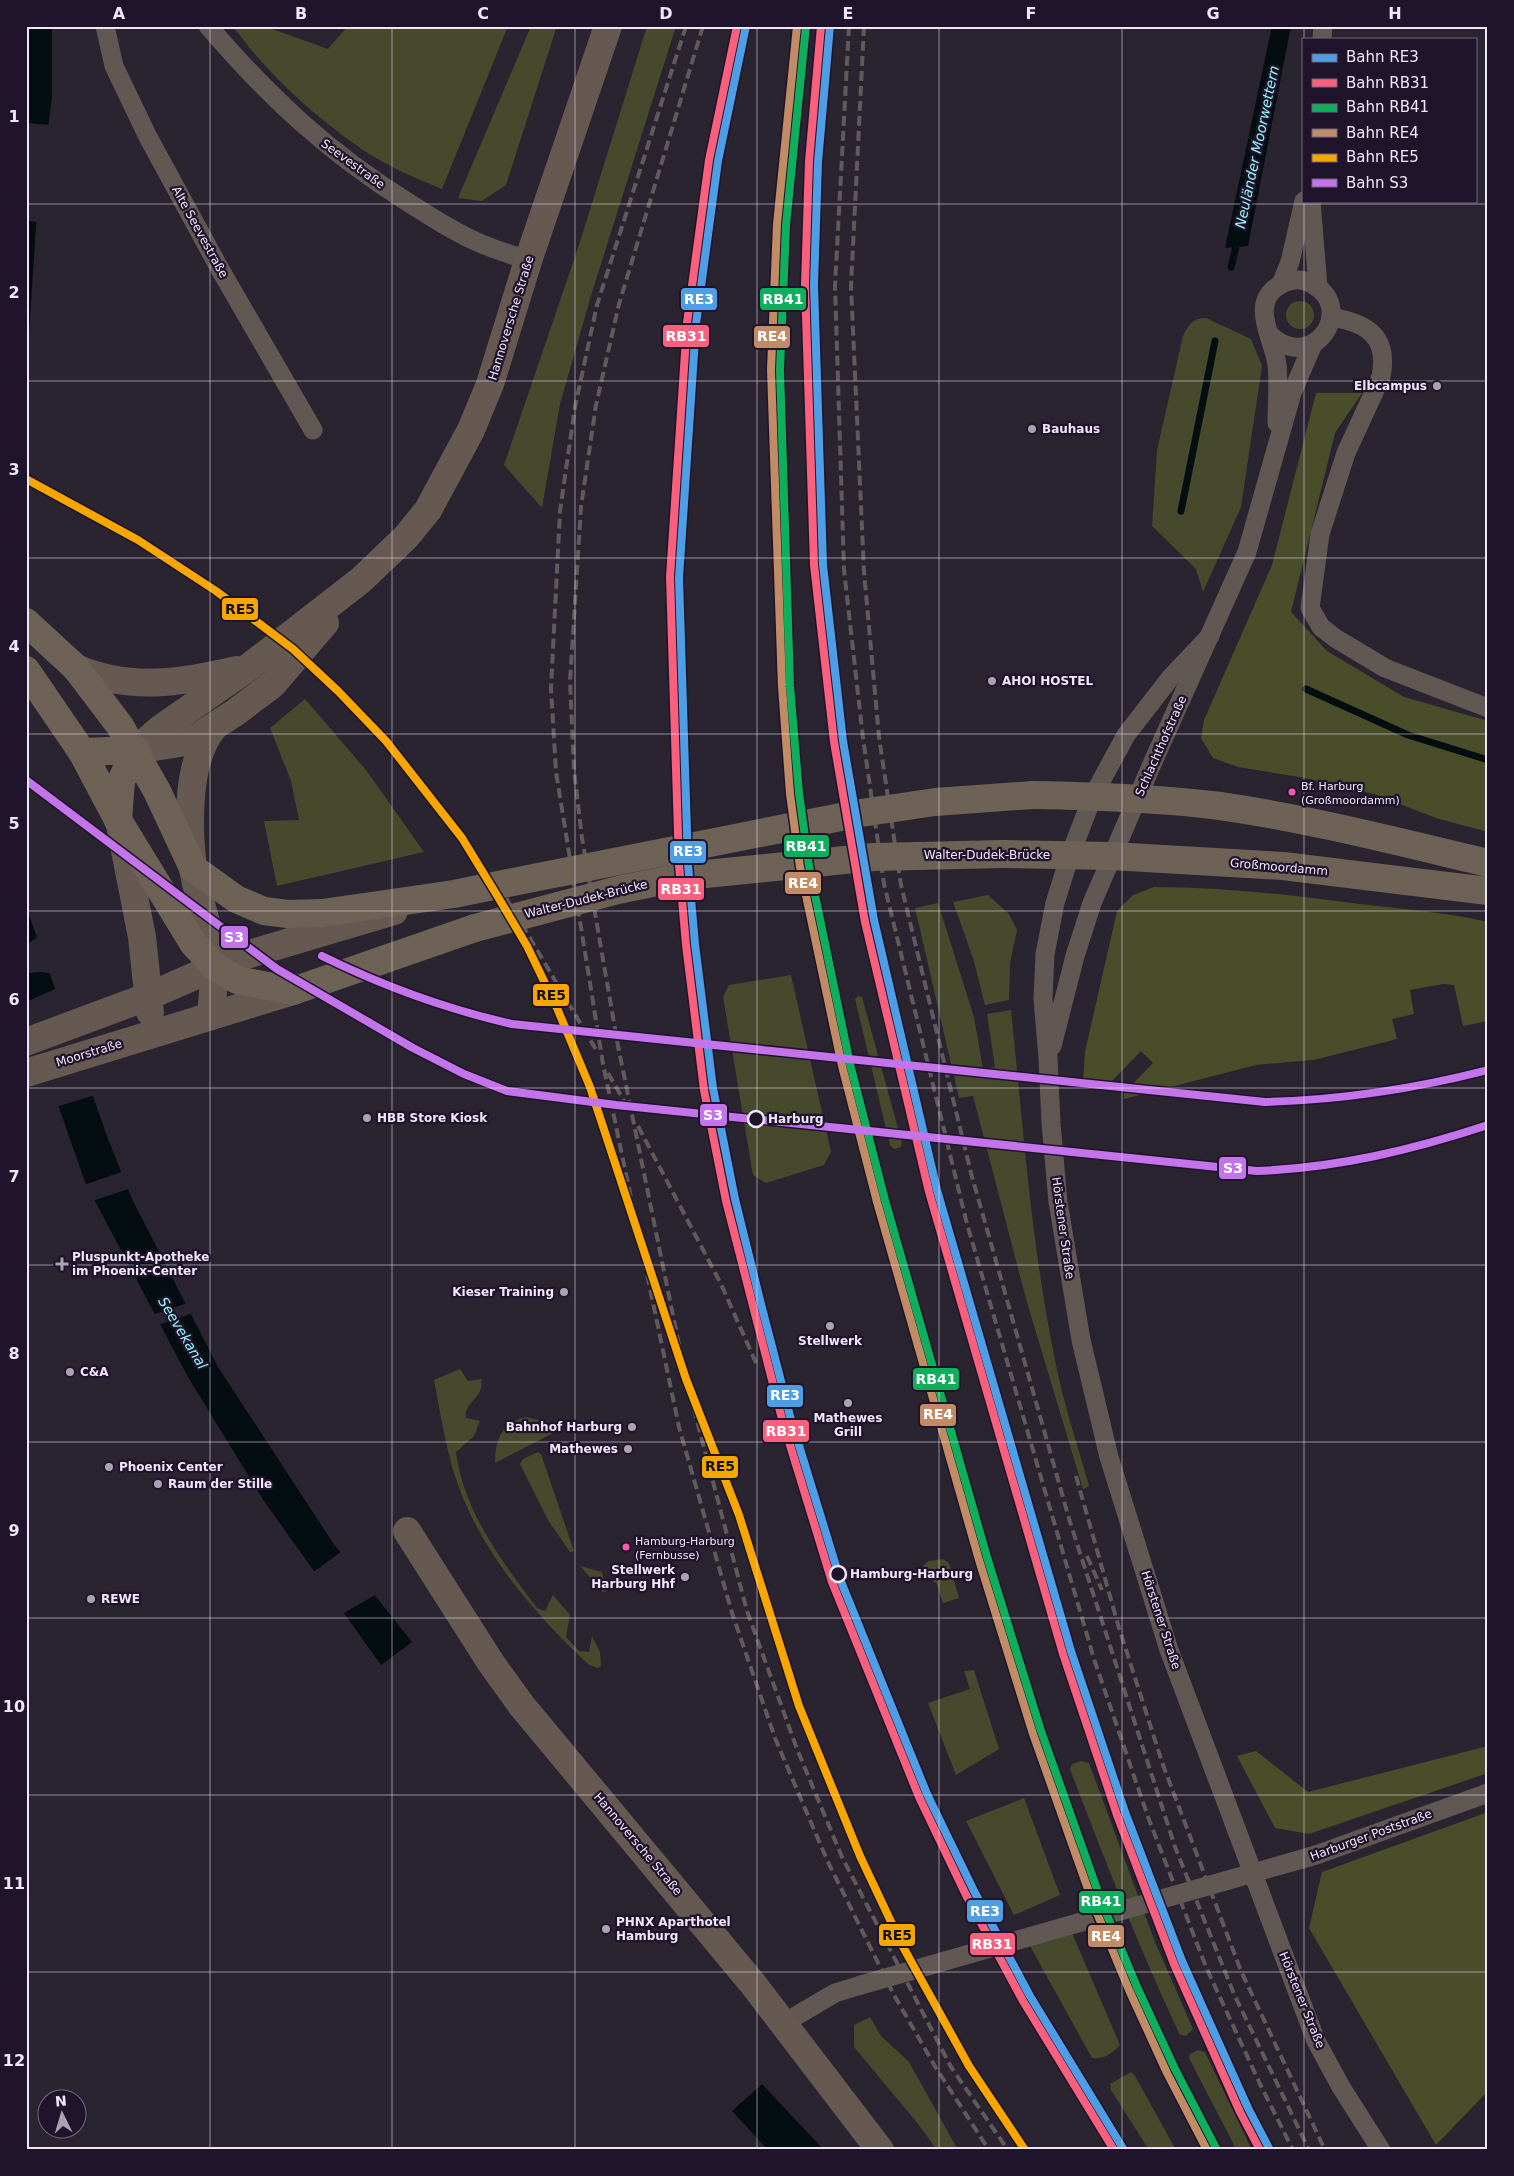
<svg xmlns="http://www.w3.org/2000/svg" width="1514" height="2176" font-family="'DejaVu Sans',sans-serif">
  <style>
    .green { fill: #47492d }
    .forest { fill: #4a4d2a }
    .water { fill: #040e10 }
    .pier { fill: #2a2330 }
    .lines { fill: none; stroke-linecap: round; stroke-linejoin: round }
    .stream { stroke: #040e10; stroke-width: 7 }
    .street { stroke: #615853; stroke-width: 19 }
    .secondary { stroke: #655951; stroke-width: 28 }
    .primary { stroke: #6e6156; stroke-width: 28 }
    .rail { stroke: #615a5b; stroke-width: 4; stroke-dasharray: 10 5; stroke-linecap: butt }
    .street-bridge { stroke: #615853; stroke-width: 19 }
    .primary-bridge { stroke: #6e6156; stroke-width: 28 }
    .rail-1-casing { stroke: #20132c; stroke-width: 11 }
    .rail-2-casing { stroke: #20132c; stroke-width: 11 }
    .rail-3-casing { stroke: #20132c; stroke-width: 11 }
    .rail-4-casing { stroke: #20132c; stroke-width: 11 }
    .rail-5-casing { stroke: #20132c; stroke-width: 11 }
    .rail-6-casing { stroke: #20132c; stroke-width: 11 }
    .rail-1 { stroke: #4d9ee5; stroke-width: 8 }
    .rail-2 { stroke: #f8607d; stroke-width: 8 }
    .rail-3 { stroke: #0daf5c; stroke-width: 8 }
    .rail-4 { stroke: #c18c65; stroke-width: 8 }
    .rail-5 { stroke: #f7a600; stroke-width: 8 }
    .rail-6 { stroke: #c474ea; stroke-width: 8 }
    .grid { fill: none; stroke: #efe7f8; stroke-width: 1; stroke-opacity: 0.55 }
    .poi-dot { fill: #aaa2b2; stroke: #20132c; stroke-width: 2 }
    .bus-dot { fill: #f75aaf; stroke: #20132c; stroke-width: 2 }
    .stop-dot { fill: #20132c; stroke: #efe7f8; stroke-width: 2.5 }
    .labels { text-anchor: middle; stroke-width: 4.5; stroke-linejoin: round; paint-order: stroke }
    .bus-label { font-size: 11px; fill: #efe7f8; stroke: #20132c; text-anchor: start }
    .street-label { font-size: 12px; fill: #efe7f8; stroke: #20132c }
    .poi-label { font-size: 12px; font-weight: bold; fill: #efe7f8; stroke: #20132c; text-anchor: start }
    .stop-label { font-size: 12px; font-weight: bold; fill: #efe7f8; stroke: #20132c; text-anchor: start }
    .water-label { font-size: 14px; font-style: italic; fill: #93f6f9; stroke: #20132c }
    .line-badge { stroke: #20132c; stroke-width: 2 }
    .badge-label { font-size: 14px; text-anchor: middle; font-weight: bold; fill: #fff }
    .pale-badge-label { font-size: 14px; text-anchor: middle; font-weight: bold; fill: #111 }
    .neatline { fill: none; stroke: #efe7f8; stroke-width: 2 }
    .grid-label { font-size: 16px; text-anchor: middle; font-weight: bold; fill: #efe7f8 }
  </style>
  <rect width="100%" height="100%" fill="#2a2330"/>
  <g class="green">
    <path d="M233,26h31l64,23 20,-23h160l-66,163c-27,-11 -55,-23 -79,-39 -48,-33 -96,-76 -130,-124z"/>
    <polygon points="531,26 557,26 506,185 482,201 458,198"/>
    <polygon points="647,26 676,26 590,299 560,404 542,508 504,465 579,245"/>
    <circle cx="1300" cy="315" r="14"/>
    <path d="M1206,318l45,21 11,27 -21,141 -38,85 -7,-23 -44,-43 5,-76 26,-114c5,-11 10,-18 23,-18z"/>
    <polygon points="305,699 366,770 424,852 277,886 264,821 299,820 291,781 270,728"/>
    <polygon points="988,895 1009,914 1017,930 1010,963 1009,1000 985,1005 973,958 953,902"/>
    <path d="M938,903l36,114 9,52 12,-2 -8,-53 24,-4c12,115 20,231 43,345 8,44 23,88 35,131l-6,3 -57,-190 -53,-203 -14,2 -44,-190z"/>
    <polygon points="791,975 831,1152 824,1165 766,1183 753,1175 723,997 729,985"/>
    <polygon points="858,996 862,997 902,1143 901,1147 894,1149 890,1145 855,999"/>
    <path d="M460,1369l8,12 14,-2c-1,3 0,9 -2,12 -5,11 -16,14 -14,27l14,3 -6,15 -18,16c7,58 47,111 81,156l8,3 8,-16 17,20 -4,22 13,14 10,1 3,-16 8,16 1,14 -3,2 -9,-3c-57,-53 -111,-116 -135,-192 -9,-30 -14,-62 -20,-93z"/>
    <path d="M526,1417l16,4 13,11 -60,31c0,-24 7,-40 31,-46z"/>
    <polygon points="538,1452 541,1454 574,1551 570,1552 548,1520 520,1464 523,1459"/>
    <polygon points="943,1559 949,1563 959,1598 943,1603 936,1582 934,1583 931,1573 926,1574 923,1566 929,1561"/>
    <polygon points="580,1566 602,1572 607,1591 603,1592"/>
    <polygon points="974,1670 999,1749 956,1775 928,1703 970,1689 964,1671"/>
    <path d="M1081,1761l8,2 66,179 38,87 -7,7 -6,-1c-41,-87 -76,-177 -110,-266l2,-5z"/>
    <polygon points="1024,1798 1060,1895 1014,1915 966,1821"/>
    <path d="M1072,1933l48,112c-8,9 -16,14 -28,13l-62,-112z"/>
    <polygon points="870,2017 881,2036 909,2062 958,2150 937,2150 919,2125 854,2047 854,2025"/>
    <polygon points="1198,2050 1205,2052 1252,2150 1237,2150 1235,2147 1189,2058 1190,2054"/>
    <polygon points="1131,2072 1135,2076 1176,2150 1149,2150 1111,2090 1110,2084"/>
  </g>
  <g class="forest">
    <polygon points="1316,393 1362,393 1335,433 1291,612 1327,651 1404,697 1488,721 1488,832 1436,818 1374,794 1305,778 1238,767 1213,758 1201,738 1204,720 1272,565"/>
    <path d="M1154,887c68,0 138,8 205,17 43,5 86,8 129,18v99l-25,5 -9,-41 -11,-1 -33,6 4,24 -22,5 5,20 -84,21 -57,5 -132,34v-6l29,-30 -12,-12 -30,31 -8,-2 -20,1 2,-29 32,-141 16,-16z"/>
    <polygon points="1488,1746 1488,1773 1309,1834 1275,1828 1237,1756 1256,1751 1308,1792"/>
    <polygon points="1488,1812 1488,2091 1436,2145 1309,1928 1322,1872"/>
  </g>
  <g class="water">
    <polygon points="26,26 52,26 52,97 36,226 26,381"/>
    <polygon points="1272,26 1291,26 1248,246 1225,248"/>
    <polygon points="26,906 108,1139 132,1199 218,1367 333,1543 412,1642 381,1665 264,1501 188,1377 85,1182 26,1013"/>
    <polygon points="762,2084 824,2150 768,2150 732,2111"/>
  </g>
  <g class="pier">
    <polygon points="26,123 51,125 39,222 26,221"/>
    <polygon points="39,936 52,974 42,972 26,973 26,945"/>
    <polygon points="57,988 95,1095 56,1107 26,1021 26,1002"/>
    <polygon points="124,1171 131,1188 92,1201 84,1185"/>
    <polygon points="188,1303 193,1313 158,1325 152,1315"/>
    <polygon points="342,1551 377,1594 342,1614 312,1573"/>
  </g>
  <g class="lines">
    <g class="stream">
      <polyline points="1231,267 1238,238"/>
      <polyline points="1181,511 1215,341"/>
      <polyline points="1306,689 1408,735 1488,760"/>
    </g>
    <g class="street">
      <polyline points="105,26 114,66 148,137 221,271 313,430"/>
      <path d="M208,26c62,72 121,127 201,177 21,13 43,28 66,38 17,8 36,13 53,20"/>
      <polyline points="1322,39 1323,26"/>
      <polyline points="1311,201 1318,287"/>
      <polyline points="1281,284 1290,262 1304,201"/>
      <path d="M1331,317c36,6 58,19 50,60l-35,76 -26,81 -10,74 11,19 14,11 50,30 103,40"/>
      <path d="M1269,334c43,42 89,-26 43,-50 -10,-6 -22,-5 -32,1 -32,18 -6,54 -3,80 2,19 0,39 0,58"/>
      <polyline points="1210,636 1171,677 1126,735 1093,796 1070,855 1055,903 1045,954 1043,999 1048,1058 1051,1123 1058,1202 1081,1340 1109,1457 1169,1650 1316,2041 1341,2087 1381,2150"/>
      <polyline points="1052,1046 1075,956 1092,903 1152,764 1247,552 1292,393 1313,344"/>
      <polyline points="1225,1881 1316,1855 1488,1793"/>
      <polyline points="784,2023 835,1993 861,1985"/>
    </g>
    <g class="secondary">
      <path d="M76,668c53,23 105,15 160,2"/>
      <polyline points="136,750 160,729 249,667 361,580 406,537 428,510 471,430 490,384 528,261 608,26"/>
      <polyline points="136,750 186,742 199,736 236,712 273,684 325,623"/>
      <polyline points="120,825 142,937 150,1012"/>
      <path d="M211,1016c1,-17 4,-34 3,-50 -2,-33 -16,-65 -21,-98 -5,-41 -7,-108 21,-141"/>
      <polyline points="26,1042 149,996 236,958 394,911"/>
      <polyline points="26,1073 293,991"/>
      <polyline points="407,1531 491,1663 522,1706 753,1984 880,2150"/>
    </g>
    <g class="primary">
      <polyline points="26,622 76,668 120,726 157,791 193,868 236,899 264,911 288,914 322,913 454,894 488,887"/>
      <polyline points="26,670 82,752 118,820 193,943 214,966 237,980 293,991 475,928"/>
      <polyline points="82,752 136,750"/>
      <path d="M1033,795c62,1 125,3 187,11 90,13 179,36 268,57"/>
      <polyline points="118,820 121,781 136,750"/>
      <polyline points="1003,854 1112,856 1283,866 1488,891"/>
    </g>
    <g class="rail">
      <polyline points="686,26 597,305 575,407 560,511 551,688 556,772 603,1064 679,1427 732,1613 775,1738 827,1860 894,1995 936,2068 989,2150"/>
      <polyline points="703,26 619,304 596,405 581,507 570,681 574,770 582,838 618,1046 686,1379 747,1611 797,1749 842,1857 951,2067 1008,2150"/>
      <polyline points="849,26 835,286 844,570 863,738 884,884 967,1224 1094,1659 1148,1817 1206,1967 1260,2084 1293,2150"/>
      <polyline points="864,26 851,286 864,572 879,737 901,885 971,1173 1070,1522 1175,1847 1234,1994 1309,2150"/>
      <polyline points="462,838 505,896 598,1053"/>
      <polyline points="608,1073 627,1106"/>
      <polyline points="638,1126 721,1284 756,1363"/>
      <polyline points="1076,1476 1119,1628 1163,1765 1241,1971 1325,2150"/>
      <polyline points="1087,1556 1102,1590"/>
    </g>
    <polyline class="street-bridge" points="861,1985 1225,1881"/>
    <g class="primary-bridge">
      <polyline points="488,887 861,813 935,802 1033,795"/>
      <polyline points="475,928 618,890 686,876 874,857 1003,854"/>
    </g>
    <defs>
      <g id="rail-1">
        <polyline points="746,26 718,161 696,324 679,578 688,864 695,944 713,1088 735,1199 761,1304 790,1416 840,1579 927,1794 974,1891 1030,1996 1124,2150"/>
        <polyline points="830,26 818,162 814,285 823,565 843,741 874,920 937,1190 1071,1651 1125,1812 1182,1961 1248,2108 1270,2150"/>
      </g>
      <g id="rail-2">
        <polyline points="737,26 709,160 687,323 670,577 679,865 686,945 704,1090 726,1201 753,1306 782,1419 832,1582 919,1797 966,1895 1023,2001 1114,2150"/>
        <polyline points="821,26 809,161 805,285 814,565 834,742 865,922 929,1192 1063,1654 1117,1815 1174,1964 1240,2112 1260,2150"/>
      </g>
      <polyline id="rail-3" points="806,26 786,225 780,370 790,686 799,793 809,866 850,1064 885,1200 987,1557 1041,1731 1102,1903 1137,1987 1175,2069 1217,2150"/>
      <polyline id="rail-4" points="797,26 777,224 771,370 782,687 790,794 800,867 842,1066 877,1202 979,1560 1033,1734 1094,1906 1129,1990 1167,2073 1207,2150"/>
      <polyline id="rail-5" points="26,479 138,540 216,591 293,649 338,691 386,741 462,838 498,897 527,946 557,1008 590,1087 686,1379 739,1515 799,1706 860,1856 902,1945 969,2066 1025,2150"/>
      <g id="rail-6">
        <path d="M26,780l251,189 136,79 51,26 43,17 109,14 641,66c80,-3 155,-21 231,-46"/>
        <path d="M322,956c61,30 124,53 190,68l753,78c76,-2 149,-13 223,-32"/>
      </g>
    </defs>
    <use href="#rail-1" class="rail-1-casing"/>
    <use href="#rail-2" class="rail-2-casing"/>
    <use href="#rail-3" class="rail-3-casing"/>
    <use href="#rail-4" class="rail-4-casing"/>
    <use href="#rail-5" class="rail-5-casing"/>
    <use href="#rail-6" class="rail-6-casing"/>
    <use href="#rail-1" class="rail-1"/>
    <use href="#rail-2" class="rail-2"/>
    <use href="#rail-3" class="rail-3"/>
    <use href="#rail-4" class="rail-4"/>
    <use href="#rail-5" class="rail-5"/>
    <use href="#rail-6" class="rail-6"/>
  </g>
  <path class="grid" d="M210,26v2124M392,26v2124M575,26v2124M757,26v2124M939,26v2124M1122,26v2124M1304,26v13M1304,201v1949M26,204h1462M26,381h1462M26,558h1462M26,734h1462M26,911h1462M26,1088h1462M26,1265h1462M26,1442h1462M26,1618h1462M26,1795h1462M26,1972h1462"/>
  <g class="poi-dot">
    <circle cx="1437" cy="386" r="5"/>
    <circle cx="1032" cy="429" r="5"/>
    <circle cx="992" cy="681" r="5"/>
    <circle cx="367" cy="1118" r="5"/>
    <path d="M59.5 1256.5h5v5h5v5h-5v5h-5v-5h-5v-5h5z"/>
    <circle cx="564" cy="1292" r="5"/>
    <circle cx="830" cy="1326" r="5"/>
    <circle cx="70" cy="1372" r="5"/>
    <circle cx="848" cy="1403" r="5"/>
    <circle cx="632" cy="1427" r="5"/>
    <circle cx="628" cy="1449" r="5"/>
    <circle cx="109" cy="1467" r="5"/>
    <circle cx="158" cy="1484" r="5"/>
    <circle cx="685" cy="1577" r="5"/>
    <circle cx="91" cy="1599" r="5"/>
    <circle cx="606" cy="1929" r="5"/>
  </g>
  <g class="bus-dot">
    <circle cx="1292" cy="792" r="4.5"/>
    <circle cx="626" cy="1547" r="4.5"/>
  </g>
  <g class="stop-dot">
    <circle cx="756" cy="1119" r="8"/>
    <circle cx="838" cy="1574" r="8"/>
  </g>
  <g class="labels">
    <g class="bus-label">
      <text x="1301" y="790">Bf. Harburg<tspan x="1301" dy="14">(Großmoordamm)</tspan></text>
      <text x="635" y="1545">Hamburg-Harburg<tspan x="635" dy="14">(Fernbusse)</tspan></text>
    </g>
    <g class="street-label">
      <text transform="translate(353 164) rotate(36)" y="4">Seevestraße</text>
      <text transform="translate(200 232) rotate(61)" y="4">Alte Seevestraße</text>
      <text transform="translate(511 318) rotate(-73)" y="4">Hannoversche Straße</text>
      <text transform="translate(1161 746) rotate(-66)" y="4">Schlachthofstraße</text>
      <text x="987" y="859">Walter-Dudek-Brücke</text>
      <text transform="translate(1279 867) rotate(5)" y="4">Großmoordamm</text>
      <text transform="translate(586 899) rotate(-14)" y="4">Walter-Dudek-Brücke</text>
      <text transform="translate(89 1053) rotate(-17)" y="4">Moorstraße</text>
      <text transform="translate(1063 1228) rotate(82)" y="4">Hörstener Straße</text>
      <text transform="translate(1161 1620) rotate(72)" y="4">Hörstener Straße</text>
      <text transform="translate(1371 1835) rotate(-20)" y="4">Harburger Poststraße</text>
      <text transform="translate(638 1844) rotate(50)" y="4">Hannoversche Straße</text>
      <text transform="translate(1302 2000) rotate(68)" y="4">Hörstener Straße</text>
    </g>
    <g class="poi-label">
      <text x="1427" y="390" text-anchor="end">Elbcampus</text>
      <text x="1042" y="433">Bauhaus</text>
      <text x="1002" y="685">AHOI HOSTEL</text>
      <text x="377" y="1122">HBB Store Kiosk</text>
      <text x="72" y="1261">Pluspunkt-Apotheke<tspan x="72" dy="14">im Phoenix-Center</tspan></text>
      <text x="554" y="1296" text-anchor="end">Kieser Training</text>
      <text x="830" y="1345" text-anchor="middle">Stellwerk</text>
      <text x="80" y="1376">C&amp;A</text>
      <text x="848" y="1422" text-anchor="middle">Mathewes<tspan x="848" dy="14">Grill</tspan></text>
      <text x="622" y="1431" text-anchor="end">Bahnhof Harburg</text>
      <text x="618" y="1453" text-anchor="end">Mathewes</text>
      <text x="119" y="1471">Phoenix Center</text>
      <text x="168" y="1488">Raum der Stille</text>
      <text x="675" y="1574" text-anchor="end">Stellwerk<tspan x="675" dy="14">Harburg Hhf</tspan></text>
      <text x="101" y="1603">REWE</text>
      <text x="616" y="1926">PHNX Aparthotel<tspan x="616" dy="14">Hamburg</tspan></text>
    </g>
    <g class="stop-label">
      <text x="768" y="1123">Harburg</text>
      <text x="850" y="1578">Hamburg-Harburg</text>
    </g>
    <g class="water-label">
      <text transform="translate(1257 147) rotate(-78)" y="5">Neuländer Moorwettern</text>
      <text transform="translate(183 1333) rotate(59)" y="5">Seevekanal</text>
    </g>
  </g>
  <g class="line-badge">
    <rect x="680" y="287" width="38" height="24" rx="5" fill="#4d9ee5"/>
    <rect x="759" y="287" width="48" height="24" rx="5" fill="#0daf5c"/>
    <rect x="662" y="324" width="48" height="24" rx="5" fill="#f8607d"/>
    <rect x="753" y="325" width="38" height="24" rx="5" fill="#c18c65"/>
    <rect x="221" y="597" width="38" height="24" rx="5" fill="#f7a600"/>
    <rect x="783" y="834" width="47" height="24" rx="5" fill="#0daf5c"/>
    <rect x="669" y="840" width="38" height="24" rx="5" fill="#4d9ee5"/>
    <rect x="784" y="871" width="38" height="24" rx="5" fill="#c18c65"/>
    <rect x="657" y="877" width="48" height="24" rx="5" fill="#f8607d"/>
    <rect x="220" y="925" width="29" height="24" rx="5" fill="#c474ea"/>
    <rect x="532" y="983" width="38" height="24" rx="5" fill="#f7a600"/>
    <rect x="699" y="1103" width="29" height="24" rx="5" fill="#c474ea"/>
    <rect x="1218" y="1156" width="29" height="24" rx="5" fill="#c474ea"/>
    <rect x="912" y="1367" width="48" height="24" rx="5" fill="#0daf5c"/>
    <rect x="766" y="1384" width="38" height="24" rx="5" fill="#4d9ee5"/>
    <rect x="919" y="1403" width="38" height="24" rx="5" fill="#c18c65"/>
    <rect x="762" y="1419" width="48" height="24" rx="5" fill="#f8607d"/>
    <rect x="701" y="1455" width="38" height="24" rx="5" fill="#f7a600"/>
    <rect x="1078" y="1890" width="47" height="24" rx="5" fill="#0daf5c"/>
    <rect x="966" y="1899" width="38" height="24" rx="5" fill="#4d9ee5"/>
    <rect x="878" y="1923" width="38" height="24" rx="5" fill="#f7a600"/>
    <rect x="1087" y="1924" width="38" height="24" rx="5" fill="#c18c65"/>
    <rect x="969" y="1932" width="47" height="24" rx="5" fill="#f8607d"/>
  </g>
  <g class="badge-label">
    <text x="699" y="304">RE3</text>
    <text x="783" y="304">RB41</text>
    <text x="686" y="341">RB31</text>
    <text x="772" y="341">RE4</text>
    <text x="806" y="851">RB41</text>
    <text x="688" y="856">RE3</text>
    <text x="803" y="888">RE4</text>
    <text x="681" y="894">RB31</text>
    <text x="234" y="942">S3</text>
    <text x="713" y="1120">S3</text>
    <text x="1233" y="1173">S3</text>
    <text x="936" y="1384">RB41</text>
    <text x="785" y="1400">RE3</text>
    <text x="938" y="1419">RE4</text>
    <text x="786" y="1436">RB31</text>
    <text x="1101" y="1906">RB41</text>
    <text x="985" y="1916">RE3</text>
    <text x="1106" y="1941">RE4</text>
    <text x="992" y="1949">RB31</text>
  </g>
  <g class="pale-badge-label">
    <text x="240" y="614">RE5</text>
    <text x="551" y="1000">RE5</text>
    <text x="720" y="1471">RE5</text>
    <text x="897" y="1940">RE5</text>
  </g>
  <rect width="1514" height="2176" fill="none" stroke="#20132c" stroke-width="55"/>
  <rect x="1302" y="38" width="175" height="165" fill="#20132c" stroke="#73687e"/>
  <rect x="1312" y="54" width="25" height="8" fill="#4d9ee5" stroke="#73687e"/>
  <text x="1346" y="62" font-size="15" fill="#efe7f8">Bahn RE3</text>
  <rect x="1312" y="79" width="25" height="8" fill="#f8607d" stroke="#73687e"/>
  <text x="1346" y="88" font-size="15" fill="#efe7f8">Bahn RB31</text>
  <rect x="1312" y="104" width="25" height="8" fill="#0daf5c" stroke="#73687e"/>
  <text x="1346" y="112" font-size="15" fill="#efe7f8">Bahn RB41</text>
  <rect x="1312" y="129" width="25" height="8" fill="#c18c65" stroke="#73687e"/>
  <text x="1346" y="138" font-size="15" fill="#efe7f8">Bahn RE4</text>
  <rect x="1312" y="154" width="25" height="8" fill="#f7a600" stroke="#73687e"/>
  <text x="1346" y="162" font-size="15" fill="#efe7f8">Bahn RE5</text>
  <rect x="1312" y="179" width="25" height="8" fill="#c474ea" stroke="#73687e"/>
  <text x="1346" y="188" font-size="15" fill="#efe7f8">Bahn S3</text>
  <g transform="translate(62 2114) rotate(355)"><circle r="24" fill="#20132c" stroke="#73687e"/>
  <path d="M0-4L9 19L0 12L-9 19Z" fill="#aaa2b2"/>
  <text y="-8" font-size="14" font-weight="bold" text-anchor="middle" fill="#efe7f8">N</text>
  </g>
  <rect x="28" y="28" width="1458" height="2120" class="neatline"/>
  <g class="grid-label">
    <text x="119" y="19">A</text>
    <text x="301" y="19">B</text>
    <text x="483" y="19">C</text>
    <text x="666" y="19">D</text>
    <text x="848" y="19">E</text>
    <text x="1031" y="19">F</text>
    <text x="1213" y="19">G</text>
    <text x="1395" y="19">H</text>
    <text x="14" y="122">1</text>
    <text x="14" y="298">2</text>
    <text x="14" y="475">3</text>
    <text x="14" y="652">4</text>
    <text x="14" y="829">5</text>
    <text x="14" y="1005">6</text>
    <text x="14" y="1182">7</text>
    <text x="14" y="1359">8</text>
    <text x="14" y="1536">9</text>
    <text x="14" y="1712">10</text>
    <text x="14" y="1889">11</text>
    <text x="14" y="2066">12</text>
  </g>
</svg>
